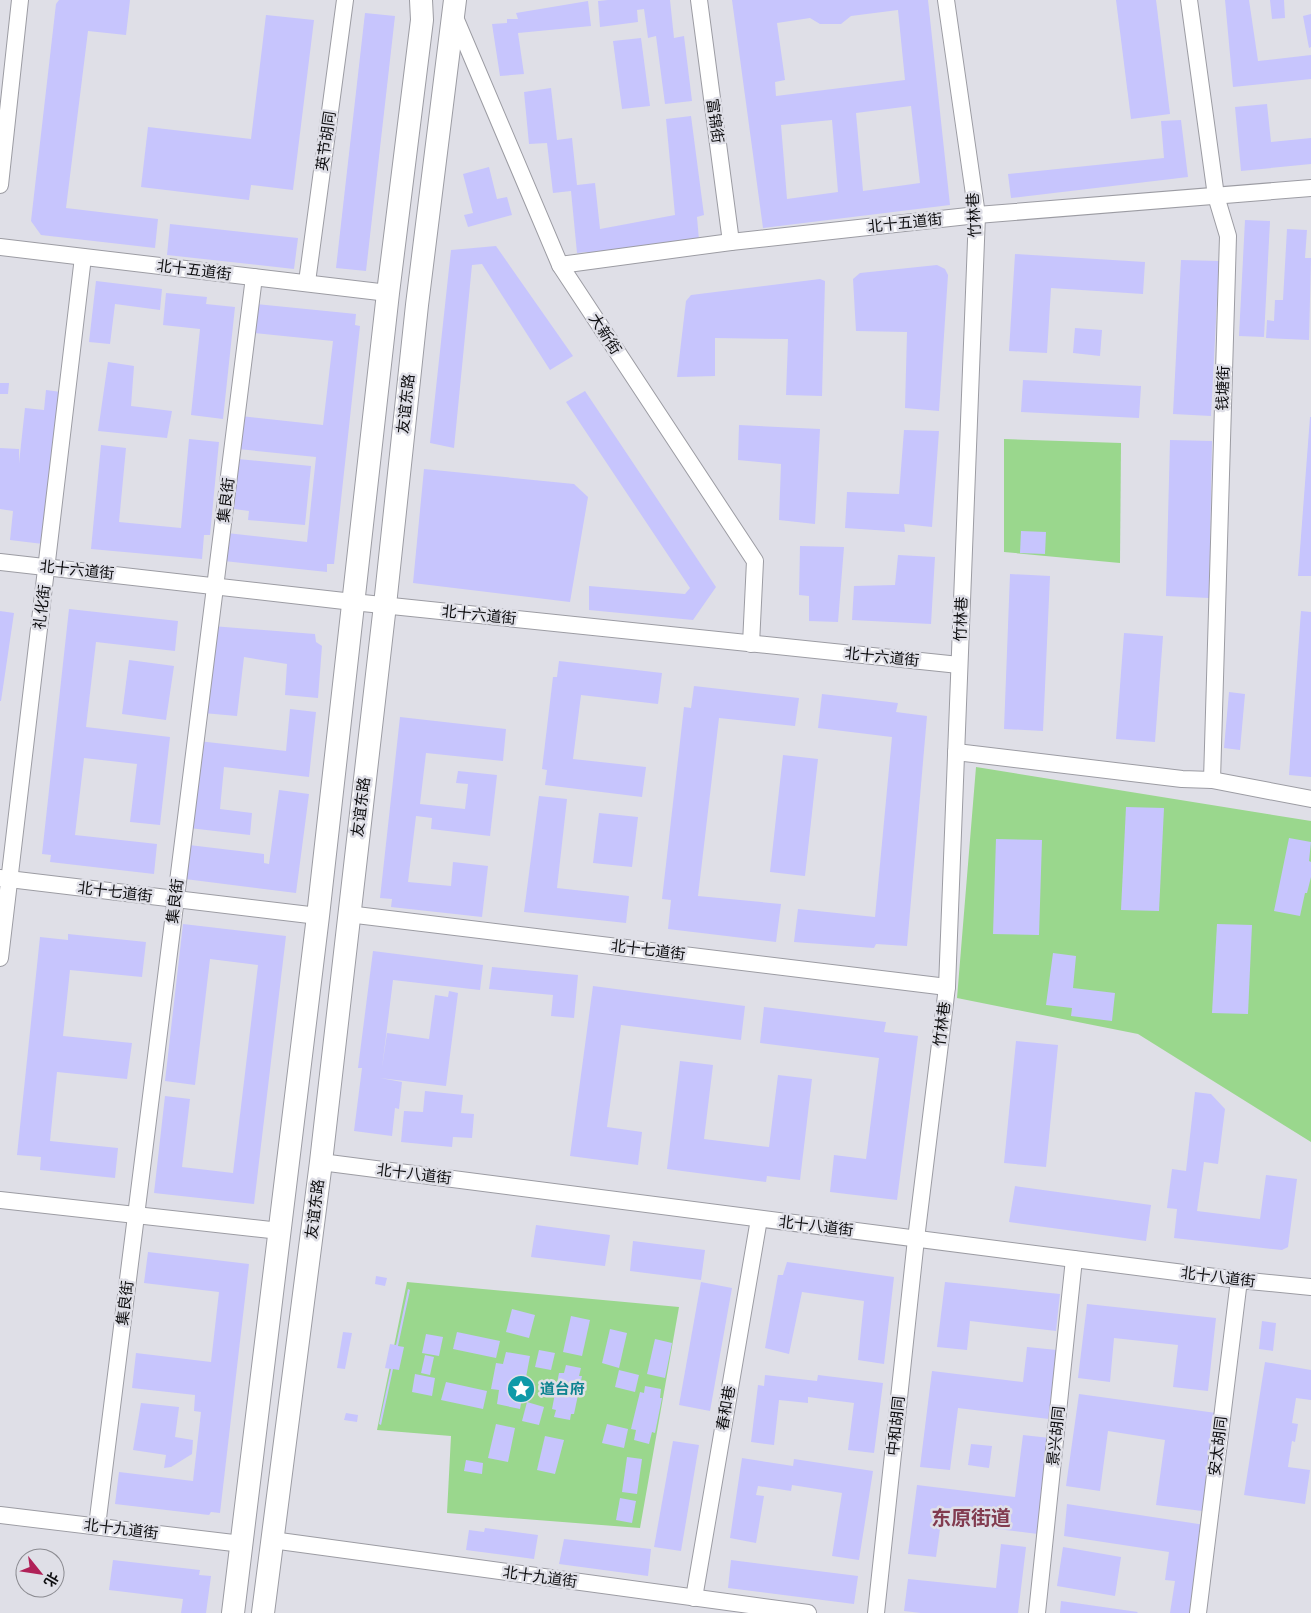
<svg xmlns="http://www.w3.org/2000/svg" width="1311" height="1613" font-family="Jost,'Noto Sans SC',sans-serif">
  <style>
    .green { fill: #9ad78d }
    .building { fill: #c7c5fd; fill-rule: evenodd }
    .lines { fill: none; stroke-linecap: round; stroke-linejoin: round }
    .minor-casing { stroke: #9c9ca3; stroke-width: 18 }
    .highway-casing { stroke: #9c9ca3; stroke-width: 24 }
    .minor { stroke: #fff; stroke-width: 16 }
    .highway { stroke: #fff; stroke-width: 22 }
    .labels { text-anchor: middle; stroke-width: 5; stroke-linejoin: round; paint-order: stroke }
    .street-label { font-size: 15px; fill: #0e0e10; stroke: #dfdfe7 }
    .culture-label { font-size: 15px; font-weight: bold; fill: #0d838f; stroke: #dfdfe7; text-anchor: start }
    .district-label { font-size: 20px; font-weight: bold; fill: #823b4f; stroke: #dfdfe7 }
  </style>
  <rect width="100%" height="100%" fill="#dfdfe7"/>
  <g class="green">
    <polygon points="1004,439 1121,443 1120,563 1004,552"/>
    <polygon points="976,767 1311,821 1311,1142 1138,1034 957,998"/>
    <polygon points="407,1282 679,1307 640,1528 447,1513 451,1436 377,1430"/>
  </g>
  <g class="building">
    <polygon points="59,0 130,0 126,35 88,31 66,208 158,219 155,248 41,235 31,221 56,4"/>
    <polygon points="608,0 670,0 674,38 684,36 692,101 665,104 656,36 648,38 644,9 637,10 638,22 600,27 598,1"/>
    <path d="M732,0h196l22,205 -187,23zM898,10l7,70 -129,16 -1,-14 10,-2 -8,-57 33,-5 10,6h21l10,-8zM911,106l9,77 -57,8 -7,-78zM832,120l6,72 -51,7 -6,-74z"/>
    <polygon points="1116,0 1156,0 1170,114 1131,119"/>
    <polygon points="1225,0 1249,0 1258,61 1311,55 1311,79 1233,87"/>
    <polygon points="1270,0 1284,0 1285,18 1272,19"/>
    <polygon points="588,1 591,26 518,33 524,74 500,76 492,24 507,23 507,19 518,19 516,13"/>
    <polygon points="365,13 395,16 366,271 336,268"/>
    <polygon points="1311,14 1311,47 1309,48 1303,16"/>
    <polygon points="266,15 314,20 293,190 251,185 249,200 141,187 148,127 251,139"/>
    <polygon points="641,38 650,106 622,109 613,41"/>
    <polygon points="551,88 557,140 572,138 577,185 595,183 600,229 675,215 666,119 691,116 704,215 697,217 699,240 587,259 587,252 577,253 571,191 553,193 547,143 529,144 524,92"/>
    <polygon points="1267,104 1271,142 1311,138 1311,164 1241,171 1235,107"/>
    <polygon points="1181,120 1188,177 1011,198 1008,174 1164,158 1161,121"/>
    <polygon points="489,167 497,199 507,197 512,215 468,227 464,215 473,213 463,174"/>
    <polygon points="1245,220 1270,221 1264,337 1239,336"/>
    <polygon points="170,224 298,238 294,269 167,255"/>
    <polygon points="1287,229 1307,230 1305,258 1311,258 1309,340 1266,338 1267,320 1274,321 1275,300 1283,300"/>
    <polygon points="496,246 573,356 550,370 482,264 472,265 454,448 430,443 451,250"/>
    <polygon points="1015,254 1145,262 1143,294 1051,288 1047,353 1009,351"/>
    <polygon points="1181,260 1219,261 1211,416 1173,414"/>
    <polygon points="937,265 945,269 948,275 939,411 905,408 907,332 856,331 853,279 860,273"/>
    <polygon points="820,279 825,281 822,396 786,395 788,339 715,338 715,376 677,377 686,301 691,295"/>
    <polygon points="96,281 162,289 160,310 115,304 110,344 89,342"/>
    <polygon points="166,293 207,297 206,304 235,307 223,419 191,415 200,329 163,325"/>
    <polygon points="256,304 356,314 355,325 360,326 334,564 327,564 327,572 224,561 227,533 307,542 316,457 238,449 241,416 323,425 333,341 253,333"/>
    <polygon points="1075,328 1102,330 1100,356 1073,353"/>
    <polygon points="108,362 134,366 131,406 172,411 167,438 98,431"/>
    <polygon points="1023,380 1141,386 1139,418 1021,412"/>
    <polygon points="0,383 9,383 8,394 0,394"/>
    <polygon points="46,390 61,392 43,544 10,540 13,511 0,509 0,448 19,449 19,463 25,408 44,410"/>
    <polygon points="585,391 716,587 693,620 589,610 589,586 685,594 690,588 566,402"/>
    <polygon points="1310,417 1311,417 1311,576 1298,576"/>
    <polygon points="739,425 820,429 815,524 779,520 781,464 738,460"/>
    <polygon points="904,430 939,431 932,527 904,524 905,532 845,528 847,492 899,494"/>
    <polygon points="189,439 219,442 210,535 204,535 202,559 91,549 101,445 126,448 119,522 181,528"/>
    <polygon points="1170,440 1212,441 1209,598 1166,596"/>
    <polygon points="238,459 311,466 305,525 248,520 249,511 234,509"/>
    <polygon points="424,469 574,484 588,497 570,602 413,583"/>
    <polygon points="1021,531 1046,532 1045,554 1020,553"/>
    <polygon points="800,546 844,547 838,622 809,621 809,596 799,595"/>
    <polygon points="898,555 935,557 931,624 852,620 854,586 895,585"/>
    <polygon points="1010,574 1050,576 1043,731 1004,729"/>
    <polygon points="69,609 178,621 175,651 96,642 86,727 170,737 160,825 130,822 137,764 84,758 75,835 157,844 154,874 50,862 51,855 42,854"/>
    <polygon points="0,611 14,613 1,701 0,701"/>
    <polygon points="1301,611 1311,612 1311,777 1289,775"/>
    <polygon points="212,626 315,634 316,642 322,646 318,698 285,695 287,664 244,657 237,716 203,713"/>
    <polygon points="1124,633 1163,636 1155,742 1116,739"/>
    <polygon points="129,660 174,666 166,720 122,714"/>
    <polygon points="559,661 662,673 658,704 581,695 573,759 646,767 642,797 545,785 547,770 542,769 553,677 557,677"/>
    <polygon points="694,686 799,698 795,726 719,718 698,896 781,904 776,942 668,929 671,900 662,899 684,707 691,708"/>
    <polygon points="1229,692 1245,694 1240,750 1224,748"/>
    <polygon points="822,694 898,703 896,712 927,716 907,946 876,944 874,948 794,942 798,909 875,917 892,737 818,728"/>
    <polygon points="290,709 316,712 309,777 224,767 220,809 252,813 250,835 189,828 198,741 286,751"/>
    <polygon points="400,717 506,729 503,761 426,753 420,804 465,809 468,784 456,783 458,771 497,775 490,836 431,829 432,818 416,816 408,882 451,886 453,862 488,866 482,917 391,907 392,899 380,898"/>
    <polygon points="783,755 818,759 805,876 770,872"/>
    <polygon points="279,790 309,794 296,893 185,879 189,845 264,854 264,863 269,864"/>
    <polygon points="539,796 567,799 557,888 629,896 626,923 524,912"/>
    <polygon points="1126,807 1164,808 1159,911 1121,910"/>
    <polygon points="599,813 638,817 632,867 593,863"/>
    <polygon points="1289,838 1311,842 1309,861 1311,862 1311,877 1307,893 1305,893 1300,916 1274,911"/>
    <polygon points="996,839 1042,840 1039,935 993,934"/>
    <polygon points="183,924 286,936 254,1204 154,1193 165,1096 190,1099 182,1167 233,1173 258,965 210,959 195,1085 165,1081"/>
    <polygon points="1217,924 1252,925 1248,1014 1212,1013"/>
    <polygon points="68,934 146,942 142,977 70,970 63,1036 132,1043 127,1079 57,1072 50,1141 118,1148 115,1178 40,1170 41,1157 17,1155 40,937 68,940"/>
    <polygon points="373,951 483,965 480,990 393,980 382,1068 387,1033 429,1039 435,995 448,997 449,991 458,993 446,1086 380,1078 402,1082 399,1109 395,1108 392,1136 354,1131 362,1068 358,1068"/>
    <polygon points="1053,953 1076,956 1073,988 1115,993 1112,1021 1071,1016 1072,1008 1046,1005"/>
    <polygon points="492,967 578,975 574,1018 551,1016 553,995 489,989"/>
    <polygon points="593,986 745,1006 741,1040 621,1025 607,1127 642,1132 638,1165 570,1156"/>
    <polygon points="764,1007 886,1022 884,1032 918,1036 897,1200 830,1192 834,1155 866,1159 879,1058 760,1043"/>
    <polygon points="1016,1041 1058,1045 1046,1167 1004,1163"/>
    <polygon points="680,1061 713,1065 704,1139 769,1147 778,1075 812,1079 800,1180 767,1176 766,1182 667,1169"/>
    <polygon points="425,1091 463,1095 461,1113 474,1114 472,1138 453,1137 452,1147 401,1142 404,1111 423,1112"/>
    <polygon points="1195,1092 1211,1094 1225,1109 1218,1164 1204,1162 1197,1211 1260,1219 1266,1175 1297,1179 1288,1247 1282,1250 1174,1238 1177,1209 1167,1208 1172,1169 1186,1171"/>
    <polygon points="1015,1186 1151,1205 1146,1241 1009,1222"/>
    <polygon points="536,1225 610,1235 605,1266 531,1257"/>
    <polygon points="633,1241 705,1250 701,1280 630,1271"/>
    <polygon points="148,1252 249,1264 220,1513 211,1512 209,1515 115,1504 119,1472 193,1481 201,1412 194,1411 195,1395 132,1388 136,1353 211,1362 219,1292 144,1283"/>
    <polygon points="787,1262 894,1277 884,1364 858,1360 864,1301 802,1292 789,1354 765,1348 778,1275 783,1275"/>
    <polygon points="376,1276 387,1278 385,1286 375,1284"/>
    <polygon points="701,1282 732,1288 710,1411 679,1405"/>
    <polygon points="945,1282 1060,1294 1056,1331 970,1321 967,1350 937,1347"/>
    <polygon points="408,1289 410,1290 398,1346 404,1347 399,1370 393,1369 381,1425 379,1424 391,1369 385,1368 390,1344 396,1345"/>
    <polygon points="1087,1304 1216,1318 1208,1391 1173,1387 1178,1345 1114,1338 1110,1382 1078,1378"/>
    <polygon points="512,1309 535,1315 529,1338 506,1332"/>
    <polygon points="571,1316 590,1320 582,1356 563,1352"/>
    <polygon points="1262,1321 1276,1323 1273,1351 1259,1349"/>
    <polygon points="610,1329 627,1333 619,1368 602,1363"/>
    <polygon points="343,1332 352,1333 345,1369 337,1368"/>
    <polygon points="457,1332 500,1341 496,1358 453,1349"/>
    <polygon points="426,1334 443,1337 439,1356 422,1353"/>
    <polygon points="655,1339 672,1343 665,1378 647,1374"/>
    <polygon points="1027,1347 1057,1350 1049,1419 958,1408 950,1470 920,1467 932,1371 1023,1382"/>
    <polygon points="539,1350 555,1353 551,1370 535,1367"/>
    <polygon points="506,1352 530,1356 520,1409 497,1404 499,1390 491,1389 496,1363 503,1364"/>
    <polygon points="425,1355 434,1357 430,1375 421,1373"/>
    <polygon points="1265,1362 1311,1370 1311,1400 1296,1398 1292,1423 1298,1424 1295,1442 1292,1441 1288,1467 1310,1470 1305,1504 1244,1495"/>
    <polygon points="566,1365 581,1368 579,1376 582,1376 574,1414 571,1414 570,1420 554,1417 556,1410 552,1409 559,1373 564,1373"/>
    <polygon points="619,1370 639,1375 635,1392 615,1387"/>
    <polygon points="415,1374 435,1378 432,1396 412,1392"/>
    <polygon points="765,1375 817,1381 818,1375 883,1383 874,1453 848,1450 854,1403 808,1397 808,1403 779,1400 774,1445 751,1442 758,1385 764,1386"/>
    <polygon points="446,1382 487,1391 483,1409 441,1400"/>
    <polygon points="645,1386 661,1389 660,1398 662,1398 655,1433 652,1432 649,1444 634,1440 636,1430 631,1429 640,1392 644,1393"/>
    <polygon points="1079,1394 1216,1413 1202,1511 1156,1505 1165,1440 1108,1431 1100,1491 1066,1486"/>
    <polygon points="527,1402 544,1407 539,1425 522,1421"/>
    <polygon points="141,1403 179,1407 175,1437 193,1440 192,1454 171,1467 164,1468 166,1455 133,1450"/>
    <polygon points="346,1413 358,1415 357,1422 344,1420"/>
    <polygon points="496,1424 515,1428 508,1462 488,1458"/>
    <polygon points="607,1424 628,1429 624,1448 602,1443"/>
    <polygon points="1023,1435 1050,1438 1038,1534 941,1522 936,1557 908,1554 917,1485 1015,1497"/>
    <polygon points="545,1436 564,1440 555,1474 537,1470"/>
    <polygon points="673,1441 699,1445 681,1551 654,1547"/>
    <polygon points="971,1444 992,1446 989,1468 968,1465"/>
    <polygon points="627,1457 642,1459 637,1494 622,1492"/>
    <polygon points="742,1458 793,1466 794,1459 873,1471 859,1560 832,1556 842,1493 792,1485 791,1491 758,1486 756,1495 764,1496 756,1543 730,1538"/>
    <polygon points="466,1460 483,1463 482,1474 464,1471"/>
    <polygon points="620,1498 636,1501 632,1523 616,1520"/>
    <polygon points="1067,1504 1205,1525 1194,1613 1170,1613 1175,1581 1165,1580 1169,1552 1064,1536"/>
    <polygon points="485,1528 538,1535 534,1559 466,1550 469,1530 484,1532"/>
    <polygon points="564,1539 651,1549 648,1576 559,1564"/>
    <polygon points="1001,1544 1026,1547 1018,1613 921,1613 904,1611 908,1579 996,1588"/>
    <polygon points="1063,1547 1121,1557 1115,1596 1057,1586"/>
    <polygon points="113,1560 200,1570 199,1575 211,1576 206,1613 181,1613 183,1599 109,1590"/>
    <polygon points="731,1560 858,1576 854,1604 728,1588"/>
    <polygon points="1061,1601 1138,1612 1137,1613 1060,1613"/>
  </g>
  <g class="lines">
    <defs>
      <g id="minor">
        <polyline points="699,0 731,242"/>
        <polyline points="1189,0 1216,196 1228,236 1212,780"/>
        <polyline points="454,15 560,265 755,561 751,644"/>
        <polyline points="0,185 20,0"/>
        <polyline points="0,247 388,293"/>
        <polyline points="560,265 731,242 977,215 1311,188"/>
        <polyline points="307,282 345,0"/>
        <polyline points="0,562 353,602 959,665"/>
        <polyline points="956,752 1182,779 1212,780 1311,799"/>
        <polyline points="0,878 318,916"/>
        <polyline points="348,914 947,987"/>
        <polyline points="0,958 83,257"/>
        <polyline points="321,1162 1074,1259 1239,1280 1311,1287"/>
        <polyline points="0,1200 280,1231"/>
        <polyline points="0,1515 242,1544"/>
        <polyline points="97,1526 254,277"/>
        <polyline points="272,1540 808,1613"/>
        <polyline points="694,1598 759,1219"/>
        <polyline points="876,1613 916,1239 947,987 977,215 946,0"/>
        <polyline points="1037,1613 1074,1259"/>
        <polyline points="1198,1613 1239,1280"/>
      </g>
      <g id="highway">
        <polyline points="233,1613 318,916 388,293 422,20 421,0"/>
        <polyline points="263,1613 321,1162 385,605 417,305 455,0"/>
      </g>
    </defs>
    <use href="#minor" class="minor-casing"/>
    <use href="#highway" class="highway-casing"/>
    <use href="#minor" class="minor"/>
    <use href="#highway" class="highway"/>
  </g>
  <defs>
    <symbol id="sight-disc" viewBox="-11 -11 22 22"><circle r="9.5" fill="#0f9aa8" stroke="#dfdfe7"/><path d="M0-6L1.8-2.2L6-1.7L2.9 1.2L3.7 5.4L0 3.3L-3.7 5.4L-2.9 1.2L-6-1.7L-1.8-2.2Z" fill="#fff"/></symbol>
  </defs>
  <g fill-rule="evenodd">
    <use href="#sight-disc" x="505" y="1373" width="32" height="32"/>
  </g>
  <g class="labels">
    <g class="street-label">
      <text transform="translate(715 121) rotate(82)" y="5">富锦街</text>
      <text transform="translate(326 141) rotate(-82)" y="5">英节胡同</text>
      <text transform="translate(974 215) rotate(-93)" y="5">竹林巷</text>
      <text transform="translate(905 223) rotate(-6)" y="5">北十五道街</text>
      <text transform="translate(194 270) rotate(7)" y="5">北十五道街</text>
      <text transform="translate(605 334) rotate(57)" y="5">大新街</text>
      <text transform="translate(1223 388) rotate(-88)" y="5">钱塘街</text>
      <text transform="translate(406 404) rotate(-84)" y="5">友谊东路</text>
      <text transform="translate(226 500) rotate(-83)" y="5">集良街</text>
      <text transform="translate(77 570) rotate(6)" y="5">北十六道街</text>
      <text transform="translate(42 607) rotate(-83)" y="5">礼化街</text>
      <text transform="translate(479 615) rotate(6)" y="5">北十六道街</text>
      <text transform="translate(961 619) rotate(-88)" y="5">竹林巷</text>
      <text transform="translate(882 657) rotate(6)" y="5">北十六道街</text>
      <text transform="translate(361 807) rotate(-83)" y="5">友谊东路</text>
      <text transform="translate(115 892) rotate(7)" y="5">北十七道街</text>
      <text transform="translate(175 901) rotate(-83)" y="5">集良街</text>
      <text transform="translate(648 950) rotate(7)" y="5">北十七道街</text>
      <text transform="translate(942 1024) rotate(-83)" y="5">竹林巷</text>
      <text transform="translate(414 1174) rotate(7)" y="5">北十八道街</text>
      <text transform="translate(315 1209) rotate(-83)" y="5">友谊东路</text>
      <text transform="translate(816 1226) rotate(7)" y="5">北十八道街</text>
      <text transform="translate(1218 1277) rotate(7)" y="5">北十八道街</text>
      <text transform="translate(125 1303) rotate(-83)" y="5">集良街</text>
      <text transform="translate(726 1408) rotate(-80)" y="5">春和巷</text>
      <text transform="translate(896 1426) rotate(-84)" y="5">中和胡同</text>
      <text transform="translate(1056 1436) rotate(-84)" y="5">景兴胡同</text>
      <text transform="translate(1218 1446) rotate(-83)" y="5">安太胡同</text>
      <text transform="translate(121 1529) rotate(7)" y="5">北十九道街</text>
      <text transform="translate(540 1577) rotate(8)" y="5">北十九道街</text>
    </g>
    <g class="culture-label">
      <text x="540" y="1394">道台府</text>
    </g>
    <g class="district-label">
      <text x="971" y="1525">东原街道</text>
    </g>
  </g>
  <g transform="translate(40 1573) rotate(120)"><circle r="24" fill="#dfdfe7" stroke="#8b8b91"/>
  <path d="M0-4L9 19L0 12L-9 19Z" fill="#b02158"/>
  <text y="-8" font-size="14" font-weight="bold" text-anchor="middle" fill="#0e0e10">北</text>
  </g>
</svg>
